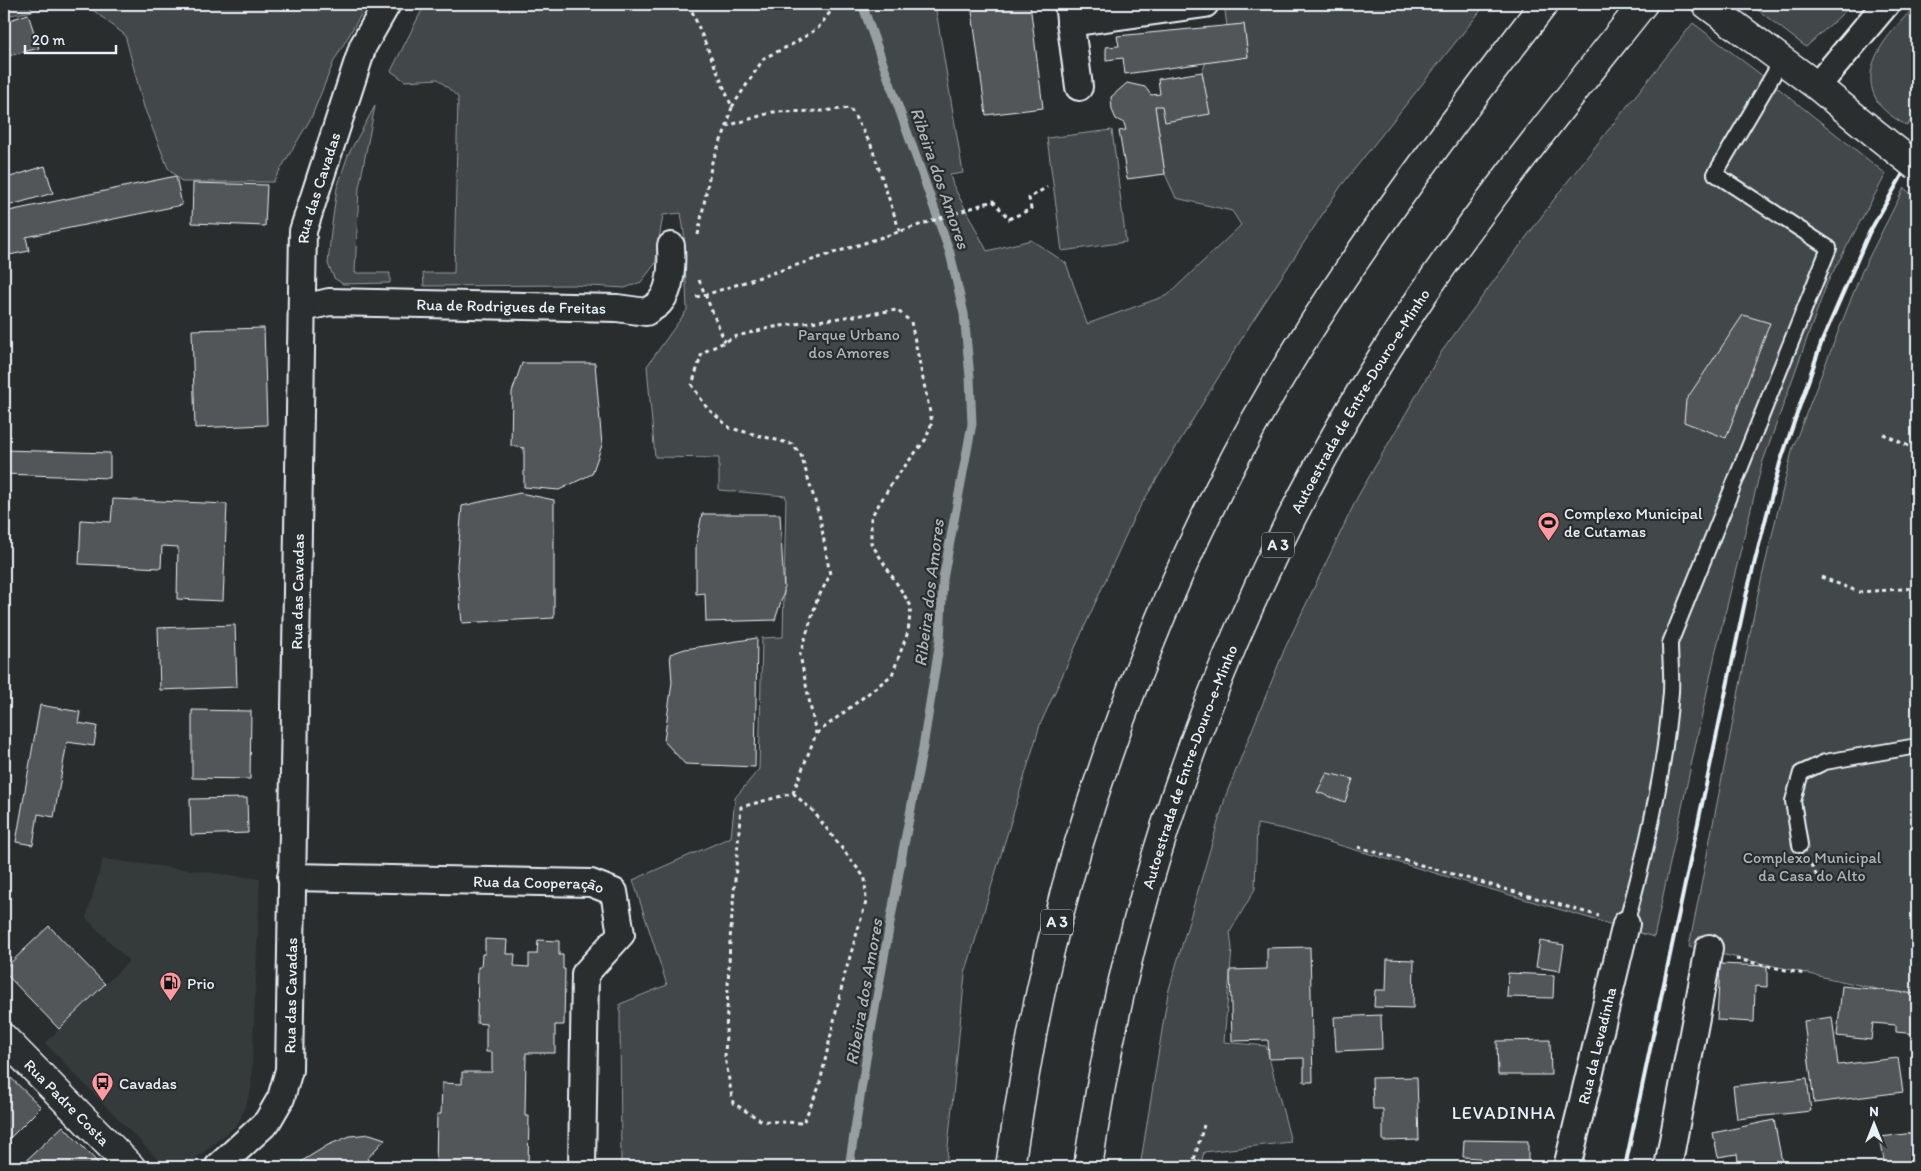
<svg xmlns="http://www.w3.org/2000/svg" width="1921" height="1171" font-family="Itim,sans-serif">
  <style>
    .built { fill: #363a3b }
    .green { fill: #424648; stroke: #959ca0 }
    .lines { fill: none; stroke-linecap: round; stroke-linejoin: round }
    .stream { stroke: #989fa3; stroke-width: 9 }
    .building { fill: #535759; stroke: #e8f1f8 }
    .lane-casing { stroke: #e8f1f8; stroke-width: 18 }
    .street-casing { stroke: #e8f1f8; stroke-width: 30 }
    .secondary-casing { stroke: #e8f1f8; stroke-width: 31 }
    .highway-casing { stroke: #e8f1f8; stroke-width: 31 }
    .path { stroke: #e8f1f8; stroke-width: 3; stroke-dasharray: 4 4; stroke-linecap: butt }
    .lane { stroke: #2a2d2e; stroke-width: 14 }
    .street { stroke: #2a2d2e; stroke-width: 26 }
    .secondary { stroke: #2a2d2e; stroke-width: 28 }
    .highway { stroke: #2a2d2e; stroke-width: 28 }
    .rail { stroke: #e8f1f8; stroke-width: 4 }
    .secondary-bridge-casing { stroke: #e8f1f8; stroke-width: 31; stroke-linecap: butt }
    .secondary-bridge { stroke: #2a2d2e; stroke-width: 28 }
    .labels { text-anchor: middle; stroke-width: 4.5; stroke-linejoin: round; paint-order: stroke }
    .shield { fill: #2a2d2e; stroke: #afb6bb; stroke-width: 1 }
    .shield-label { font-size: 15px; font-weight: bold; fill: #e8f1f8 }
    .street-label { font-size: 16px; fill: #e8f1f8; stroke: #2a2d2e }
    .park-label { font-size: 16px; fill: #aeb5ba; stroke: #2a2d2e }
    .poi-label { font-size: 16px; fill: #e8f1f8; stroke: #2a2d2e; text-anchor: start }
    .water-label { font-size: 18px; font-style: italic; fill: #acb3b9; stroke: #2a2d2e }
    .neighbourhood-label { font-size: 18px; letter-spacing: 1px; fill: #e8f1f8; stroke: #2a2d2e }
  </style>
  <rect width="100%" height="100%" fill="#2a2d2e"/>
  <filter id="ink" filterUnits="userSpaceOnUse"><feTurbulence type="fractalNoise" baseFrequency=".02" numOctaves="2"/><feDisplacementMap in="SourceGraphic" scale="10" xChannelSelector="R" yChannelSelector="G"/><feConvolveMatrix kernelMatrix="1 2 1 2 8 2 1 2 1" color-interpolation-filters="sRGB"/></filter>
  <g filter="url(#ink)">
    <polygon class="built" points="103,859 260,879 251,1091 238,1124 185,1167 172,1167 161,1163 45,1043 129,961 86,918"/>
    <g class="green">
      <polygon points="4,4 28,4 33,11 4,16"/>
      <polygon points="85,4 367,4 334,61 311,118 273,182 182,182 168,168 144,107 125,35"/>
      <polygon points="425,4 935,4 963,173 950,175 953,185 987,251 1031,240 1066,263 1087,324 1168,295 1241,225 1232,211 1176,198 1165,174 1155,106 1202,72 1206,62 1248,57 1244,24 1227,26 1224,4 1486,4 1341,186 1250,325 1135,515 1040,725 965,974 946,1167 621,1167 620,1004 667,985 633,880 731,837 735,798 759,769 762,638 783,637 786,496 719,490 719,458 655,457 647,366 687,310 684,232 681,213 663,215 655,264 641,282 625,288 573,285 424,286 423,273 454,273 458,97 438,79 405,81 391,71"/>
      <polygon points="1750,4 1853,4 1806,47"/>
      <path d="M1917,4v105l-10,17c-9,-6 -22,-13 -28,-22 -25,-38 13,-73 38,-100z"/>
      <polygon points="1693,23 1764,77 1886,174 1827,283 1762,464 1716,650 1654,937 1284,829 1257,824 1255,889 1230,932 1232,949 1224,1042 1266,1046 1291,1142 1204,1152 1200,1167 1140,1167 1168,993 1226,795 1285,648 1358,496 1442,351 1564,186"/>
      <polygon points="375,106 359,188 355,273 390,273 390,283 343,284 334,278 328,264 331,231 337,188 348,155"/>
      <polygon points="1112,130 1126,242 1062,251 1047,138"/>
      <polygon points="1904,188 1917,199 1917,998 1689,947 1757,598 1793,447 1862,271"/>
    </g>
    <g class="lines">
      <polyline class="stream" points="849,1167 866,1059 903,850 923,747 940,640 943,579 972,424 970,377 964,314 950,253 862,4"/>
    </g>
    <g class="building">
      <polygon points="971,4 1030,4 1043,108 986,115"/>
      <polygon points="28,14 39,48 4,57 4,22"/>
      <polygon points="1244,24 1248,57 1125,74 1123,58 1106,60 1106,47 1119,46 1117,36"/>
      <polygon points="1202,72 1210,114 1165,122 1162,106 1155,106 1165,174 1127,179 1119,131 1126,130 1124,123 1116,119 1112,110 1111,97 1127,83 1145,87 1151,95 1160,94 1158,79"/>
      <polygon points="45,166 53,193 4,207 4,179"/>
      <polygon points="176,176 182,205 26,237 29,251 4,256 4,212"/>
      <polygon points="193,183 267,185 265,226 192,223"/>
      <polygon points="1743,315 1770,323 1726,438 1684,422 1686,400"/>
      <polygon points="264,328 267,425 195,428 192,330"/>
      <polygon points="522,363 595,363 602,445 592,474 559,490 524,487 524,448 511,446 512,392"/>
      <polygon points="4,450 110,453 110,478 4,474"/>
      <polygon points="520,493 554,500 554,618 462,623 457,566 462,506"/>
      <polygon points="113,499 227,504 223,601 177,599 178,547 162,546 161,568 79,564 81,520 111,522"/>
      <polygon points="702,514 780,514 784,592 775,620 706,622 705,593 696,594 696,545"/>
      <polygon points="235,625 237,687 160,690 158,628"/>
      <polygon points="757,638 755,767 685,764 664,741 672,682 670,654 685,649"/>
      <polygon points="40,705 80,712 78,723 97,726 94,746 67,742 54,817 38,814 33,845 16,842"/>
      <polygon points="192,710 251,711 250,779 192,778"/>
      <polygon points="1327,773 1353,779 1345,802 1317,792"/>
      <polygon points="247,798 248,833 191,835 190,799"/>
      <polygon points="49,926 105,984 59,1029 4,972 4,969"/>
      <polygon points="485,939 507,940 506,954 515,954 514,966 529,967 529,954 537,954 538,940 559,941 559,955 563,955 563,969 565,969 564,1025 555,1025 555,1053 526,1053 525,1116 529,1116 528,1167 436,1167 437,1114 441,1114 442,1083 462,1084 462,1072 492,1072 492,1052 486,1052 486,1024 477,1023 478,967 481,967 482,954 485,954"/>
      <polygon points="1540,941 1564,945 1560,971 1536,967"/>
      <polygon points="1310,947 1313,1082 1304,1082 1304,1058 1269,1059 1268,1040 1232,1041 1230,970 1267,969 1267,948"/>
      <polygon points="1387,959 1414,960 1413,1008 1374,1007 1375,990 1386,990"/>
      <polygon points="1720,964 1767,966 1767,987 1755,986 1754,1022 1717,1020"/>
      <polygon points="1508,973 1554,975 1553,998 1507,997"/>
      <polygon points="1842,986 1917,994 1917,1034 1896,1032 1896,1025 1873,1023 1871,1040 1837,1036"/>
      <polygon points="1381,1015 1382,1049 1336,1051 1334,1017"/>
      <polygon points="1832,1017 1838,1065 1898,1058 1903,1092 1814,1103 1804,1021"/>
      <polygon points="1550,1040 1551,1075 1498,1075 1497,1041"/>
      <polygon points="4,1071 41,1107 5,1143 4,1142"/>
      <polygon points="1417,1077 1419,1140 1383,1141 1383,1109 1373,1109 1372,1078"/>
      <polygon points="1807,1078 1811,1111 1737,1119 1733,1086"/>
      <polygon points="1774,1120 1783,1167 1739,1167 1737,1154 1718,1157 1713,1133"/>
      <polygon points="63,1126 102,1167 19,1167"/>
      <polygon points="1914,1133 1917,1167 1885,1167 1880,1137"/>
      <polygon points="370,1134 385,1139 367,1159 376,1167 299,1167 302,1161 328,1145 350,1136"/>
      <polygon points="1464,1140 1528,1141 1528,1167 1479,1167 1480,1158 1463,1157"/>
      <polygon points="1738,1162 1739,1167 1676,1167"/>
    </g>
    <g class="lines">
      <defs>
        <g id="lane">
          <polyline points="1800,845 1793,801 1801,773 1825,762 1917,746"/>
          <path d="M1626,924c21,-75 39,-154 45,-232 1,-16 -1,-33 -1,-49l159,-395 -114,-74 67,-114"/>
        </g>
        <g id="street">
          <polyline points="1068,4 1079,87"/>
          <polyline points="1070,23 1205,4"/>
          <polyline points="1817,86 1886,4"/>
          <path id="s1" d="M303,308l26,-6 288,6 29,4c4,-3 11,-6 14,-10 12,-14 12,-38 11,-56"/>
          <path id="s2" d="M291,877l300,6 23,9 7,42 -36,40 -3,193"/>
          <path id="s3" d="M218,1167l49,-45 14,-24 8,-28 14,-839 60,-185 24,-42"/>
          <path id="s4" d="M1567,1167l59,-243"/>
          <polyline points="1668,1167 1709,948"/>
        </g>
        <g id="secondary">
          <polyline points="1706,4 1817,86 1878,136"/>
          <path id="s5" d="M4,1038l127,129"/>
        </g>
        <g id="highway">
          <path d="M1010,1167c12,-79 25,-159 45,-237 23,-93 54,-184 89,-272 36,-91 77,-180 127,-265 80,-137 176,-263 273,-389"/>
          <path id="s6" d="M1088,1167c44,-312 157,-608 333,-870 68,-101 146,-197 222,-293"/>
        </g>
      </defs>
      <use href="#lane" class="lane-casing"/>
      <use href="#street" class="street-casing"/>
      <use href="#secondary" class="secondary-casing"/>
      <use href="#highway" class="highway-casing"/>
      <g class="path">
        <polyline points="689,4 732,107 727,126"/>
        <polyline points="732,107 764,58 795,43 818,28 831,11 823,4"/>
        <polyline points="698,235 712,162 727,126 773,112 823,111 850,108 871,145 900,232"/>
        <polyline points="699,280 725,342"/>
        <polyline points="696,297 705,295 993,201 1009,219 1031,209 1029,198 1047,187"/>
        <polyline points="1883,434 1917,450"/>
        <polyline points="1821,577 1859,592 1917,588"/>
        <polyline points="793,793 816,734 892,675 908,632 911,606 871,543 871,517 894,480 926,439 932,422 911,322 897,310 774,327 737,336 702,353 692,385 707,408 730,428 792,444 801,455 820,518 830,575 817,600 800,655 816,734"/>
        <polygon points="793,793 813,811 865,878 866,902 844,977 819,1087 803,1123 762,1121 733,1103 725,1057 730,940 741,807"/>
        <polyline points="1358,847 1599,916"/>
        <polyline points="1811,865 1822,886"/>
        <polyline points="1736,959 1804,974"/>
        <polyline points="1192,1167 1204,1125"/>
      </g>
      <use href="#lane" class="lane"/>
      <use href="#street" class="street"/>
      <use href="#secondary" class="secondary"/>
      <use href="#highway" class="highway"/>
      <polyline class="rail" points="1625,1167 1747,592 1780,463 1822,341 1869,233 1917,149"/>
      <defs>
        <polyline id="secondary-bridge" points="1878,136 1917,167"/>
      </defs>
      <use href="#secondary-bridge" class="secondary-bridge-casing"/>
      <use href="#secondary-bridge" class="secondary-bridge"/>
    </g>
  </g>
  <defs>
    <symbol id="stadium-pin" viewBox="-11 -11 22 30"><path d="M0 17L-7.5 6A9.5 9.5 0 1 1 7.5 6Z" fill="#ff9aa2" stroke="#2a2d2e"/><path d="M0-5a6.5 5 0 1 0 0 10a6.5 5 0 1 0 0-10ZM-3.5-1.8h7v3.6h-7Z" fill="#111"/></symbol>
    <symbol id="fuel-pin" viewBox="-11 -11 22 30"><path d="M0 17L-7.5 6A9.5 9.5 0 1 1 7.5 6Z" fill="#ff9aa2" stroke="#2a2d2e"/><path d="M-5.5-6h7V0h2V4h1.3V-2.5L3-4.5l.8-.8L6-3V5H2.5V1h-1V6h-7ZM-4.2-4.7v3.2H.2V-4.7Z" fill="#111"/></symbol>
    <symbol id="bus-pin" viewBox="-11 -11 22 30"><path d="M0 17L-7.5 6A9.5 9.5 0 1 1 7.5 6Z" fill="#ff9aa2" stroke="#2a2d2e"/><path d="M-5-6H5V4H4V6H2V4H-2V6H-4V4H-5ZM-3.5-4V0h7V-4ZM-3.5 1.2v1.5H-2V1.2ZM2 1.2v1.5H3.5V1.2Z" fill="#111"/></symbol>
  </defs>
  <g fill-rule="evenodd">
    <use href="#stadium-pin" x="1536" y="510" width="25" height="34"/>
    <use href="#fuel-pin" x="158" y="970" width="25" height="34"/>
    <use href="#bus-pin" x="90" y="1070" width="25" height="34"/>
  </g>
  <g class="labels">
    <g class="shield">
      <rect x="1262" y="532.5" width="32" height="25" rx="4"/>
      <rect x="1041" y="909.5" width="32" height="25" rx="4"/>
    </g>
    <g class="shield-label">
      <text x="1278" y="550">A 3</text>
      <text x="1057" y="927">A 3</text>
    </g>
    <g class="street-label">
      <text dy="6" stroke="none"><textPath href="#s3" startOffset="1008">Rua das Cavadas</textPath></text>
      <text dy="6" stroke="none"><textPath href="#s1" startOffset="209">Rua de Rodrigues de Freitas</textPath></text>
      <text dy="6" stroke="none"><textPath href="#s6" startOffset="819">Autoestrada de Entre-Douro-e-Minho</textPath></text>
      <text dy="6" stroke="none"><textPath href="#s3" startOffset="602">Rua das Cavadas</textPath></text>
      <text dy="6" stroke="none"><textPath href="#s6" startOffset="414">Autoestrada de Entre-Douro-e-Minho</textPath></text>
      <text dy="6" stroke="none"><textPath href="#s2" startOffset="248">Rua da Cooperação</textPath></text>
      <text dy="6" stroke="none"><textPath href="#s3" startOffset="198">Rua das Cavadas</textPath></text>
      <text dy="6" stroke="none"><textPath href="#s4" startOffset="125">Rua da Levadinha</textPath></text>
      <text dy="6" stroke="none"><textPath href="#s5" startOffset="90">Rua Padre Costa</textPath></text>
    </g>
    <g class="park-label">
      <text x="849" y="340">Parque Urbano<tspan x="849" dy="18">dos Amores</tspan></text>
      <text x="1812" y="863">Complexo Municipal<tspan x="1812" dy="18">da Casa do Alto</tspan></text>
    </g>
    <g class="poi-label">
      <text x="1564" y="519">Complexo Municipal<tspan x="1564" dy="18">de Cutamas</tspan></text>
      <text x="187" y="989">Prio</text>
      <text x="119" y="1089">Cavadas</text>
    </g>
    <g class="water-label">
      <text transform="translate(940 178) rotate(71)" y="6">Ribeira dos Amores</text>
      <text transform="translate(929 593) rotate(-83)" y="6">Ribeira dos Amores</text>
      <text transform="translate(864 992) rotate(-80)" y="6">Ribeira dos Amores</text>
    </g>
    <g class="neighbourhood-label">
      <text x="1504" y="1119">LEVADINHA</text>
    </g>
  </g>
  <rect width="1921" height="1171" fill="none" stroke="#2a2d2e" stroke-width="20"/>
  <rect x="10" y="10" width="1901" height="1151" fill="none" stroke="#e8f1f8" stroke-width="2" filter="url(#ink)"/>
  <g transform="translate(1874 1124)" stroke="#2a2d2e" stroke-width="4" paint-order="stroke">
  <path d="M0-4L9 19L0 12L-9 19Z" fill="#e8f1f8"/>
  <text y="-8" font-size="14" font-weight="bold" text-anchor="middle" fill="#e8f1f8">N</text>
  </g>
  <path d="M25 45v8h91v-8" fill="none" stroke="#e8f1f8" stroke-width="2.5"/>
  <text x="32" y="45" font-size="15" fill="#e8f1f8" stroke="#2a2d2e" stroke-width="4" paint-order="stroke">20 m</text>
</svg>
